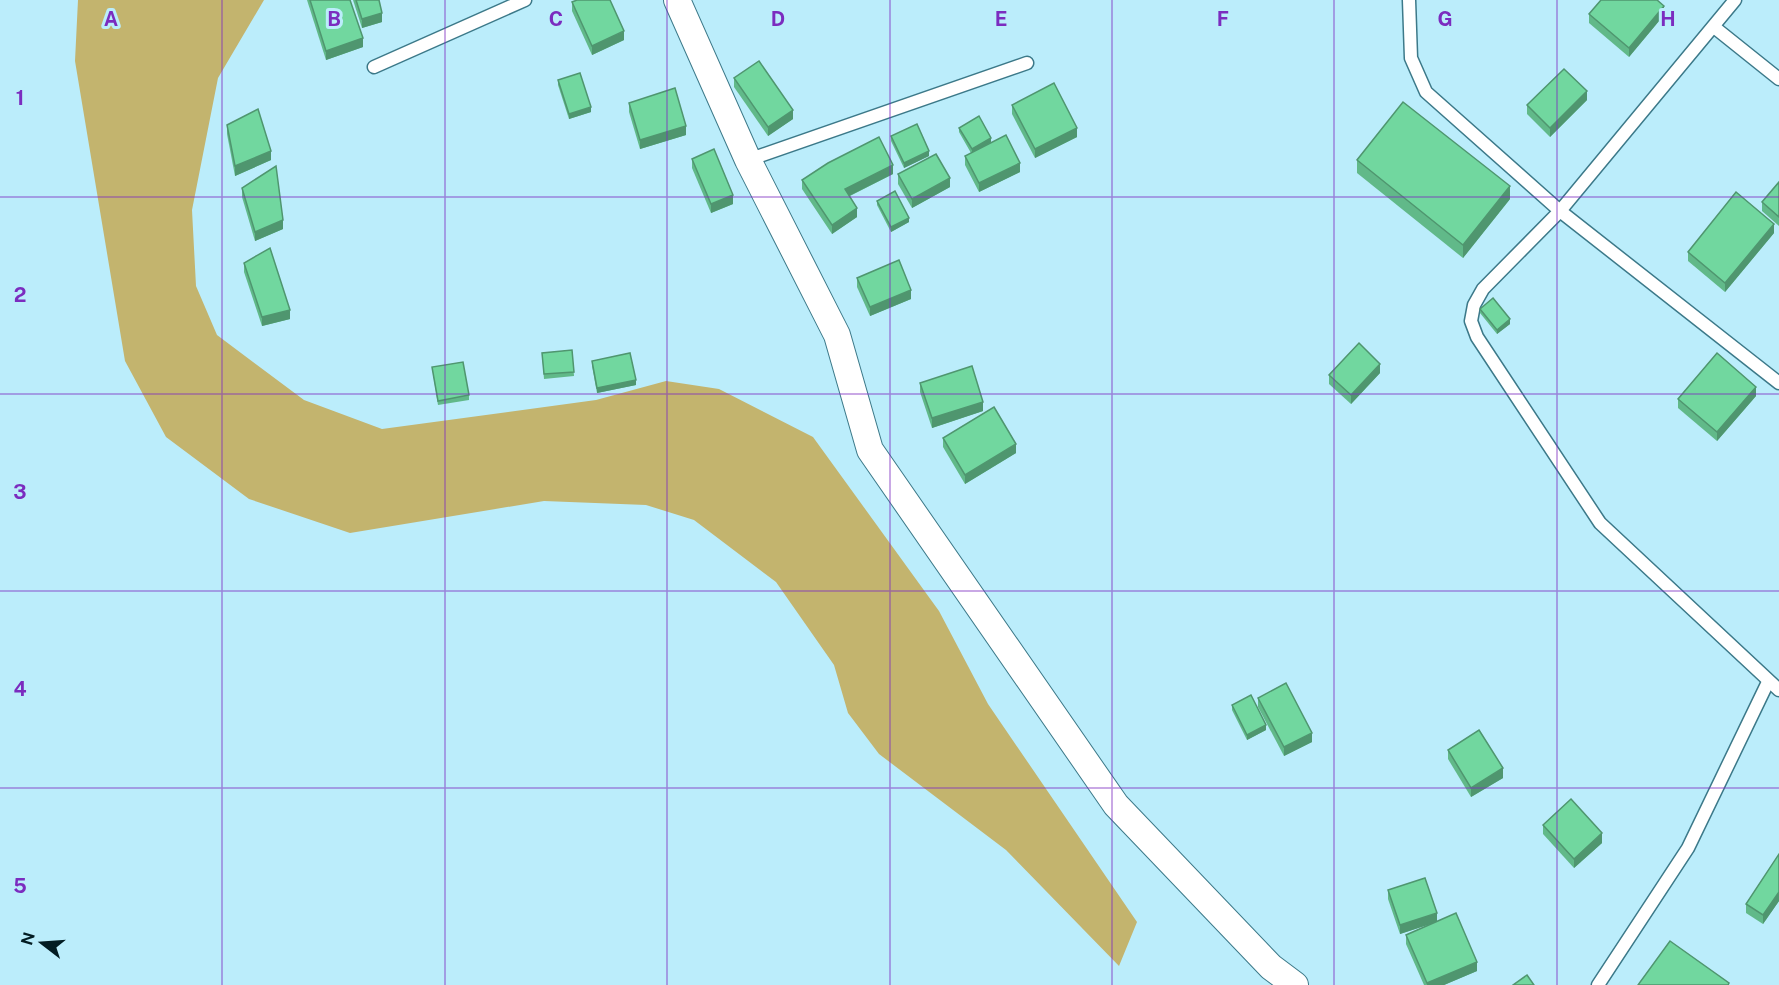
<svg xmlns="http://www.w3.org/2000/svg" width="1779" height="985" font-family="'Public Sans',sans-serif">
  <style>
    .green { fill: #c3b46e }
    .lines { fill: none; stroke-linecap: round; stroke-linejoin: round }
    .lane-casing { stroke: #3c7989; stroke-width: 15 }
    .street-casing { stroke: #3c7989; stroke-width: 28 }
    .lane { stroke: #fff; stroke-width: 12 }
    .street { stroke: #fff; stroke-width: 26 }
    .wall { fill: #61b989 }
    .shaded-wall { fill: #4f966f }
    .building { fill: #71d79f; stroke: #4f966f; stroke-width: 1.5 }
    .grid { fill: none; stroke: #7b2cbf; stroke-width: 1.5; stroke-opacity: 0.55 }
    .grid-label { font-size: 20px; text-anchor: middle; font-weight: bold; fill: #7b2cbf; stroke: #bbedfb; stroke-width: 6; stroke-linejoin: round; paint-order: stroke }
  </style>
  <rect width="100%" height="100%" fill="#bbedfb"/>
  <polygon class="green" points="78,0 264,0 218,78 192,210 196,286 217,335 304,400 382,429 596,400 666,381 719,389 813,437 939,611 988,704 1137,922 1119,966 1006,850 879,754 848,713 834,665 776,582 694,520 646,505 544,501 350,533 249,499 166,437 125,361 75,61"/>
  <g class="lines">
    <defs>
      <g id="lane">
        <polyline points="1409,0 1411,58 1426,92 1560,211 1779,383"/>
        <polyline points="1735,0 1560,211 1483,289 1474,305 1471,321 1477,337 1600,523 1779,690"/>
        <polyline points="1714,27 1779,79"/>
        <polyline points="374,67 525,0"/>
        <polyline points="748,160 1027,63"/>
        <polyline points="1598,985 1688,848 1768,682"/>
      </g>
      <polyline id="street" points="677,0 748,160 837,335 870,450 1116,805 1271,967 1295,985"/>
    </defs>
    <use href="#lane" class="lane-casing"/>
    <use href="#street" class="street-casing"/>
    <use href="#lane" class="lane"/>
    <use href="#street" class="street"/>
  </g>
  <g class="wall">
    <polygon points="307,0 350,0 363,47 326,60"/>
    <polygon points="353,0 379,0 382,22 362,28"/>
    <polygon points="572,2 624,40 592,55 572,11"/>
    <polygon points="1589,14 1664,15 1629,57 1589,23"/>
    <polygon points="734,78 793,119 768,136 734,87"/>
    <polygon points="558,80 591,112 569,119 558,85"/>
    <polygon points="1587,100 1550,137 1527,114 1527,105"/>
    <polygon points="629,103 686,135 640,149 629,112"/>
    <polygon points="1012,105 1077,137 1035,158 1012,114"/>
    <polygon points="227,125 271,160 235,176 227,134"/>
    <polygon points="959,128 991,142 1020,172 979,192 965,165 965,156 971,153 959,132"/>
    <polygon points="891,136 929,156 904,168 891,141"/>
    <polygon points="692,159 733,204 711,213 692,168"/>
    <polygon points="1357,160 1510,199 1463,258 1357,173"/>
    <polygon points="893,174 850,196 857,217 832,234 802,189 802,180"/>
    <polygon points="898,174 950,187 912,208 898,184"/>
    <polygon points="1779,182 1779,226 1762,211 1762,202"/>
    <polygon points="242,188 283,229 255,241 242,197"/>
    <polygon points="877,201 909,222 891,232 877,205"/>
    <polygon points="1774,233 1725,292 1688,261 1688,252"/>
    <polygon points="244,263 290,319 262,326 244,272"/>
    <polygon points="857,278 911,299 870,316 857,287"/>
    <polygon points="1480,309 1510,324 1497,334 1480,313"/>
    <polygon points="572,350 574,376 544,379 542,353"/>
    <polygon points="592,361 636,385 597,393 592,366"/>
    <polygon points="432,367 469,395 469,400 438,405"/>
    <polygon points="1380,373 1351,404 1329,384 1329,375"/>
    <polygon points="920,383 983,411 932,428 920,392"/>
    <polygon points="1756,396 1717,441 1678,408 1678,399"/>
    <polygon points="943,438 1016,453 965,484 943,447"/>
    <polygon points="1258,698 1312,742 1284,756 1258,707"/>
    <polygon points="1232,705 1266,730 1247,740 1232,710"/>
    <polygon points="1448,750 1503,778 1471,797 1448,759"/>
    <polygon points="1543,825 1602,843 1574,868 1543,834"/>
    <polygon points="1779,854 1779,901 1763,924 1746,913 1746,904"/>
    <polygon points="1388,890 1437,921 1477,971 1444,985 1424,985 1406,944 1406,935 1430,924 1400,934 1388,899"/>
  </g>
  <g class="shaded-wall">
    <polygon points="1664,6 1664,15 1629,57 1629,48"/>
    <polygon points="382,13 382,22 362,28 362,19"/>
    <polygon points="624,31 624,40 592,55 592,46"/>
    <polygon points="363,38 363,47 326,60 326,51"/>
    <polygon points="1587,91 1587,100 1550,137 1550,128"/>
    <polygon points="591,107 591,112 569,119 569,114"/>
    <polygon points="793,110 793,119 768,136 768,127"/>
    <polygon points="686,126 686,135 640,149 640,140"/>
    <polygon points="1077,128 1077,137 1035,158 1035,149"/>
    <polygon points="991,138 991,142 972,154 972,149"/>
    <polygon points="271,151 271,160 235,176 235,166"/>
    <polygon points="929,151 929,156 904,168 904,163"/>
    <polygon points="1020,163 1020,172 979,192 979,183"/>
    <polygon points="893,165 893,174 845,198 845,189"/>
    <polygon points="950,178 950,187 912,208 912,199"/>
    <polygon points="1510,186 1510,199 1463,258 1463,245"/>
    <polygon points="733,195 733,204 711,213 711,204"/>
    <polygon points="857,208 857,217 832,234 832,225"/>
    <polygon points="909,218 909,222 891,232 891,227"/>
    <polygon points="283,220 283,229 255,241 255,232"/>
    <polygon points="1774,224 1774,233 1725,292 1725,283"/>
    <polygon points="911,290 911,299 870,316 870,307"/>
    <polygon points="290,310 290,319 262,326 262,317"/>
    <polygon points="1510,319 1510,324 1497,334 1497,330"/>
    <polygon points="1380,364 1380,373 1351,404 1351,395"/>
    <polygon points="636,380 636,385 597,393 597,388"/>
    <polygon points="1756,387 1756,396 1717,441 1717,432"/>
    <polygon points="983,402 983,411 932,428 932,418"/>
    <polygon points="1016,444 1016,453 965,484 965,475"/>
    <polygon points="1266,725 1266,730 1247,740 1247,735"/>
    <polygon points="1312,733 1312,742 1284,756 1284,747"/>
    <polygon points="1503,768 1503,778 1471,797 1471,788"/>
    <polygon points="1602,833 1602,843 1574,868 1574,859"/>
    <polygon points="1779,892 1779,901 1763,924 1763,915"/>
    <polygon points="1437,913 1437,922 1400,934 1400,925"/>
    <polygon points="1477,962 1477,971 1444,985 1427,985 1427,983"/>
  </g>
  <g class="building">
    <polygon points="310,0 350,0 363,38 326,51"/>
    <polygon points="356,0 379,0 382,13 362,19"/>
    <polygon points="577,0 610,0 624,31 592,46 572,2"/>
    <polygon points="1601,0 1657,0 1664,6 1629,48 1589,14"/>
    <polygon points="759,61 793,110 768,127 734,78"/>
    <polygon points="1564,69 1587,91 1550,128 1527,105"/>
    <polygon points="580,73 591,107 569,114 558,80"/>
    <polygon points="1054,83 1077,128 1035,149 1012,105"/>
    <polygon points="675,88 686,126 640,140 629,103"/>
    <polygon points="1403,102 1510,186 1463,245 1357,160"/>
    <polygon points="258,109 271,151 235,166 227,125"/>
    <polygon points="979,116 991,138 972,149 959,128"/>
    <polygon points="917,124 929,151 904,163 891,136"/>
    <polygon points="1006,135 1020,163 979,183 965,156"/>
    <polygon points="879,137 893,165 845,189 857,208 832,225 802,180 828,163"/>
    <polygon points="714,149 733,195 711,204 692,159"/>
    <polygon points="936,154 950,178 912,199 898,174"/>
    <polygon points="276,166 283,220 255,232 242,188"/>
    <polygon points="1779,182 1779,217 1762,202"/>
    <polygon points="895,191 909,218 891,227 877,201"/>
    <polygon points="1736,192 1774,224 1725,283 1688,252"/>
    <polygon points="270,248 290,310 262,317 244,263"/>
    <polygon points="899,260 911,290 870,307 857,278"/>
    <polygon points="1493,298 1510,319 1497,330 1480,309"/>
    <polygon points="1359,343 1380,364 1351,395 1329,375"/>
    <polygon points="572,350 574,372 544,374 542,353"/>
    <polygon points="630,353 636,380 597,388 592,361"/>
    <polygon points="1717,353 1756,387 1717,432 1678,399"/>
    <polygon points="463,362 469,395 438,401 432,367"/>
    <polygon points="972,366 983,402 932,418 920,383"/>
    <polygon points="994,407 1016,444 965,475 943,438"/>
    <polygon points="1286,683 1312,733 1284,747 1258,698"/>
    <polygon points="1251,695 1266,725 1247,735 1232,705"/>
    <polygon points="1479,730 1503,768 1471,788 1448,750"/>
    <polygon points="1571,799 1602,833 1574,859 1543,825"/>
    <polygon points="1779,854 1779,892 1763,915 1746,904"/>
    <polygon points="1425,878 1437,913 1400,925 1388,890"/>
    <polygon points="1456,913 1477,962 1427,983 1406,935"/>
    <polygon points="1670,941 1729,983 1728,985 1638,985"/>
    <polygon points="1527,975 1534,985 1513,985"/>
  </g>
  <path class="grid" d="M222,0v985M445,0v985M667,0v985M890,0v985M1112,0v985M1334,0v985M1557,0v985M0,197h1779M0,394h1779M0,591h1779M0,788h1779"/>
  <g class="grid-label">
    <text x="111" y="26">A</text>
    <text x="334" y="26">B</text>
    <text x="556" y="26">C</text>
    <text x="778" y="26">D</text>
    <text x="1001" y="26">E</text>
    <text x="1223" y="26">F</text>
    <text x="1445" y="26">G</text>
    <text x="1668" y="26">H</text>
    <text x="20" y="105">1</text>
    <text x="20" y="302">2</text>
    <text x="20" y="499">3</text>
    <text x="20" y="696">4</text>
    <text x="20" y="893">5</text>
  </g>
  <g transform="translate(42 943) rotate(287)" stroke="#bbedfb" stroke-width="4.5" paint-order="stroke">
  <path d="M0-4.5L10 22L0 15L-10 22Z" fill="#031c22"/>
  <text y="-9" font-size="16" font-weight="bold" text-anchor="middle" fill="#031c22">N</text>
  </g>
</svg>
